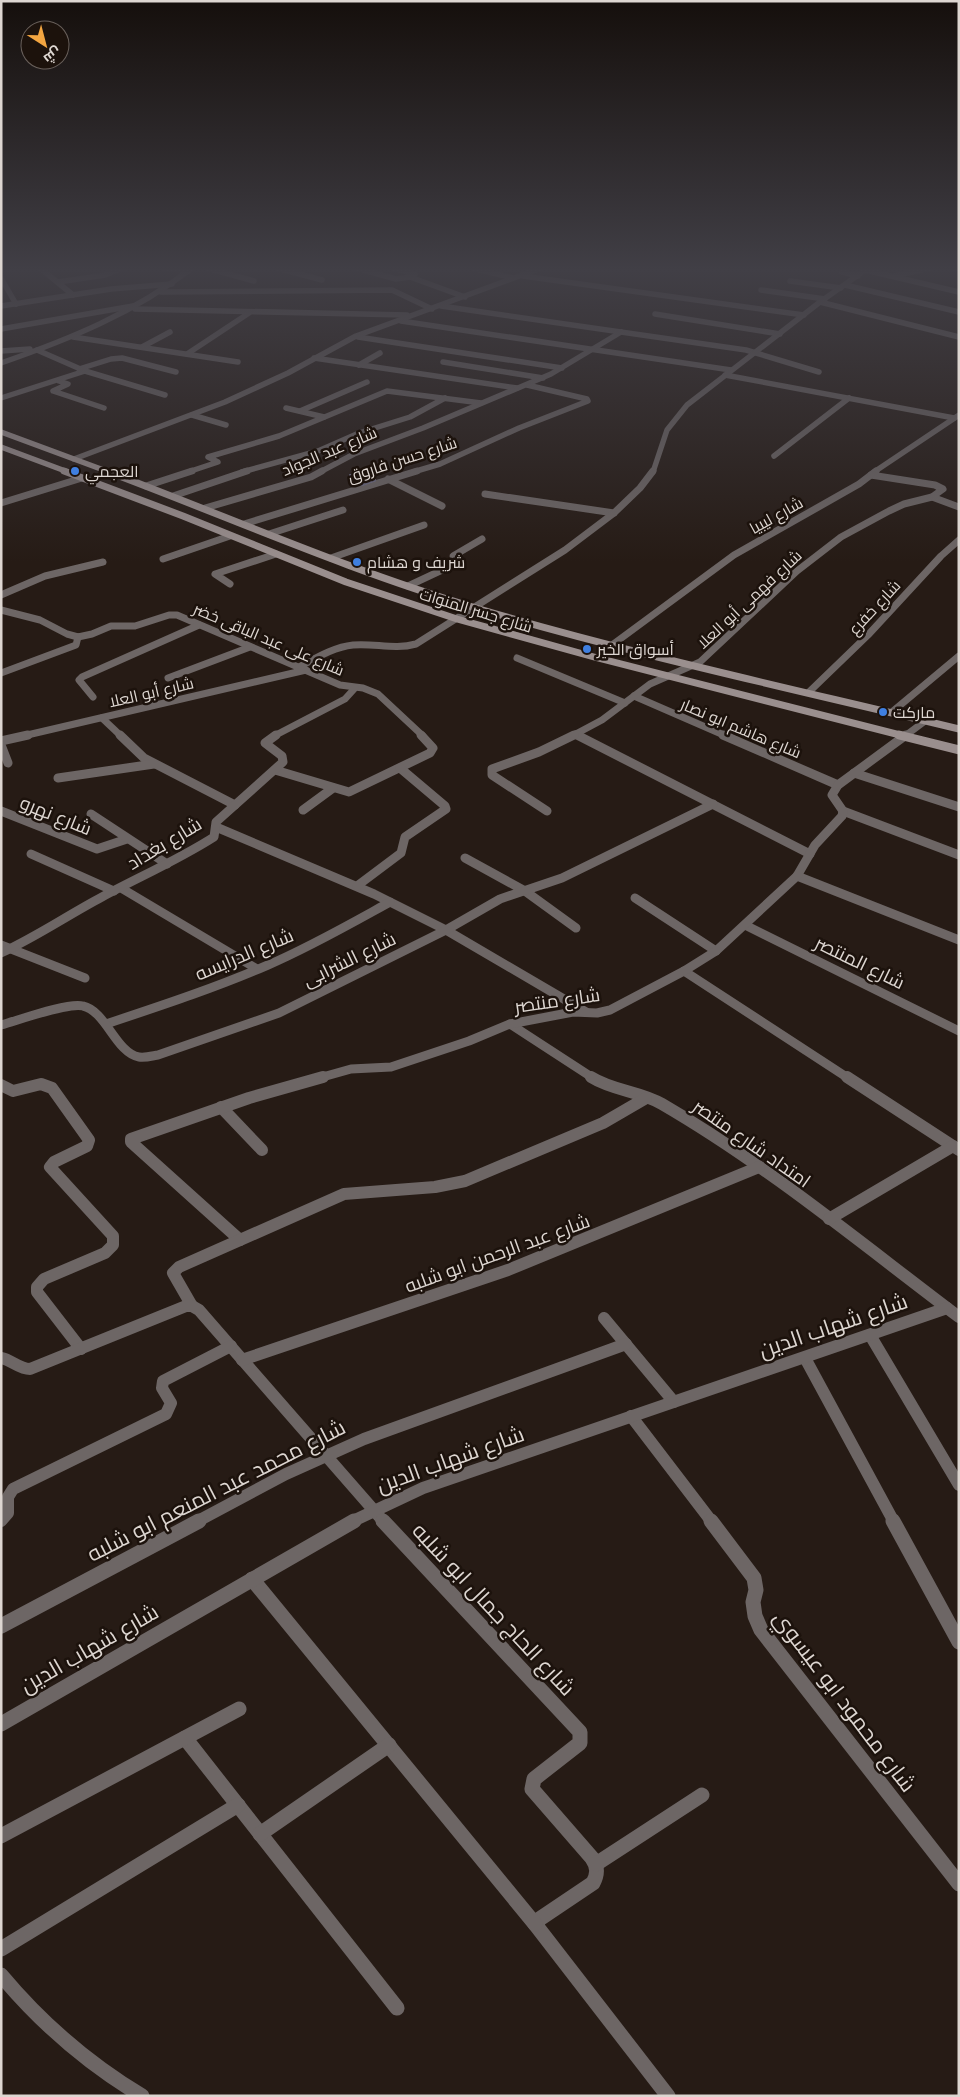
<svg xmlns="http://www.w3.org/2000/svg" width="960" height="2097" font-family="'Space Grotesk',Cairo,sans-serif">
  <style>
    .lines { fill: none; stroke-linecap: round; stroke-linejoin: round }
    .lane { stroke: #6d6665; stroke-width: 5.5 }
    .street-far4 { stroke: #6d6665; stroke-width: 5.5 }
    .street-far3 { stroke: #6d6665; stroke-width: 7 }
    .street-far2 { stroke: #6d6665; stroke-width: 9 }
    .street-far1 { stroke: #6d6665; stroke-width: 12 }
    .street { stroke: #6d6665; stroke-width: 15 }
    .secondary-far2 { stroke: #9a8f8e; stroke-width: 5.5 }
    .secondary-far1 { stroke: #9a8f8e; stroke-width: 7 }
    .secondary { stroke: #9a8f8e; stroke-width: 9 }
    .wall { fill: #84839e }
    .shaded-wall { fill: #6c6a81 }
    .building { fill: #9a98b8; stroke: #6c6a81 }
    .shop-dot { fill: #3f7fe0; stroke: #1c120c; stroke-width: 2 }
    .labels { text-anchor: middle; stroke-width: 5; stroke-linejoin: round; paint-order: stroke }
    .far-street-label { font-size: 16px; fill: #ddd6d1; stroke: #1c120c }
    .far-poi-label { font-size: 16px; fill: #ddd6d1; stroke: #1c120c; text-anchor: start }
    .street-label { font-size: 19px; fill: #ddd6d1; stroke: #1c120c }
    .near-street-label { font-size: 22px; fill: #ddd6d1; stroke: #1c120c }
  </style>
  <rect width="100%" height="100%" fill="#261b15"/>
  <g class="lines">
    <g class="lane">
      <polyline points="845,268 842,272 858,276"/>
      <polyline points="790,281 841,288"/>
    </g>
    <g class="street-far4">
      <polyline points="40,268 73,295"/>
      <polyline points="164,268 189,271"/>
      <polyline points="207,268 254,281"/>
      <polyline points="277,268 322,280"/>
      <polyline points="356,268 396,279 410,277"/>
      <polyline points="393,268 415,274 410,277 465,297"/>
      <polyline points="472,268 513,278"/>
      <polyline points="952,268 959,270"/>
      <polyline points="865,270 959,292"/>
      <polyline points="523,276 804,315"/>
      <polyline points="894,276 930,268"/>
      <polyline points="1,278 16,304"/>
      <polyline points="58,282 105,275 123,268"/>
      <polyline points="845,285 959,312"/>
      <polyline points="761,290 825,299"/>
      <polyline points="161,292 392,290 432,309"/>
      <polyline points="820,302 959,337"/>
      <polyline points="1,306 111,289 172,284"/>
      <polyline points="441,306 746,350 819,372"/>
      <polyline points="135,309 407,315"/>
      <polyline points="655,314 780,334"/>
      <polyline points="401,321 731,370"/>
      <polyline points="1,329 133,306"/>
      <polyline points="73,337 238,362"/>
      <polyline points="358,337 562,368"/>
      <polyline points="142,347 170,332"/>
      <polyline points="37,350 85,371 165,395"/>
      <polyline points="1,351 30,349"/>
      <polyline points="187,354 249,313"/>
      <polyline points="314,358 517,388"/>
      <polyline points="443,362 543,378"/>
      <path d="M1,363c69,-24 133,-50 191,-95"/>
      <polyline points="359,365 380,353"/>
      <polyline points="79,369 111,359 122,358 176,372"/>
      <polyline points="725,375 954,418"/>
      <polyline points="59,381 68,384 53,391 104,408"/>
      <polyline points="1,398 85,371"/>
      <polyline points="286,408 324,417"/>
      <polyline points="300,411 367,382"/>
      <polyline points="192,415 226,425"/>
      <polyline points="774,456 849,398"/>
      <polyline points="74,459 225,402 288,373 356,336 541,268"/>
      <polyline points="188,472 218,462 208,457 279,436 387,391 481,403"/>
      <polyline points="242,472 318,451 359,433 410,417 445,398"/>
      <polyline points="320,472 354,454 423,428 551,374 621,332"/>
      <polyline points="413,472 440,464 519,428 588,401 587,399 527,385"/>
      <polyline points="653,472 667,430 687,405 820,302 868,268"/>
      <polyline points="874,472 959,415"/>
    </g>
    <g class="street-far3">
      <polyline points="388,479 442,506"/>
      <polyline points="146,486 192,471"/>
      <polyline points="485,494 614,513"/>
      <polyline points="173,496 247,471"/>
      <polyline points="932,497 959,507"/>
      <polyline points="1,503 82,478"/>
      <polyline points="205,508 311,477 322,471"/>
      <polyline points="244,524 417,471"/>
      <polyline points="269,534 343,510"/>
      <polyline points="331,558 424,525"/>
      <polyline points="163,559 230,536"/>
      <polyline points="230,584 215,574 276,554"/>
      <polyline points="408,586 455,564 453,556 482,539"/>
      <polyline points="1,595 45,576 103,562"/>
      <polyline points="1,610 40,620 67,634 78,637 92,634 111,626 135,626 169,615 177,615 340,685 363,688 378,694 423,736"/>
      <polyline points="612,645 734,555 859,484 876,471"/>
      <polyline points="517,658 625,703"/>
      <path d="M299,667c17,-9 35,-20 54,-22 22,-2 41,5 63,-1l149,-94 49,-37 26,-25 13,-17"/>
      <polyline points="1,673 76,645 78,637"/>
      <polyline points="168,678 250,647"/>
      <polyline points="809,692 868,635 941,556 959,540"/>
      <polyline points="634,696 726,736"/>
      <polyline points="93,697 79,680 82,677 199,625"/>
      <polyline points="892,712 959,656"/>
      <polyline points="102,718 121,736"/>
      <polyline points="576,734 580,736"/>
      <polyline points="23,736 306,670"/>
      <polyline points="274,736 345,699 355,688"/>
      <polyline points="572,736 602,720 650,684 700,662 797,571 841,537 889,511 904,504 932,497 943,489 935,485 871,475"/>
      <polyline points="905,736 925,721"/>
    </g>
    <g class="street-far2">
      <polyline points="120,735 144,758 235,805"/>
      <polyline points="577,735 810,854"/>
      <polyline points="723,735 838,785"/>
      <polyline points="1,741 28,735"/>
      <polyline points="1,745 8,763"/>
      <polyline points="275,770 349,792 430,753 433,748 421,735"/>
      <polyline points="854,773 959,807"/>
      <polyline points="58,778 154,764"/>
      <polyline points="303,810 333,788"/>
      <polyline points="1,811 97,849 127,839"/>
      <polyline points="547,811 492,775 492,769 539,752 574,735"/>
      <polyline points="843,811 959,855"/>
      <polyline points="91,814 167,864"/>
      <polyline points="216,827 374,894 446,930 586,1012"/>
      <polyline points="31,854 114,891"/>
      <polyline points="465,858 525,891 576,928"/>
      <polyline points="797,876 959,940"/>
      <polyline points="357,886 401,853 405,837 446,809 445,806 400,768"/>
      <polyline points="121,888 257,969"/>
      <polyline points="635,898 716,951"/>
      <polyline points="745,925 959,1031"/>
      <polyline points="1,945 85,978"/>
      <path d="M1,953c35,-16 67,-38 101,-56 37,-20 76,-37 112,-60l2,-15 67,-60 -1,-6 -17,-13 11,-8"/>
      <polyline points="684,971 848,1078"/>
      <path d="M106,1024c54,-18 109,-36 162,-59 42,-18 82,-41 122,-63"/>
      <polyline points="510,1024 593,1078"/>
      <path d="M1,1025c18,-5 67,-23 82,-19 23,5 33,47 56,51 6,1 13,-1 19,-2l121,-42 167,-83 54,-31 62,-21 151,-74"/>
      <polyline points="319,1078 351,1069 391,1067 469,1041 510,1024 573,1012 597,1013 610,1010 684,971 716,951 797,876 815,845 842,816 843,811 832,795 838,785 906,735"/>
    </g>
    <g class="street-far1">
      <path d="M591,1077c22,14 49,14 71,27 105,61 200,140 297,213"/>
      <polyline points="847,1077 959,1150"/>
      <polyline points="1,1085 13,1091 41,1084 52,1088 89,1140 87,1146 54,1162 50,1167 113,1236 113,1245 105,1253 44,1279 37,1287 37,1292 81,1349"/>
      <polyline points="221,1107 262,1150"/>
      <polyline points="829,1219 953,1146"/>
      <polyline points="240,1240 131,1142 131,1139 249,1098 323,1077"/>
      <polyline points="192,1306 173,1273 179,1267 344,1194 435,1187 465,1181 603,1123 646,1098"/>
      <polyline points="604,1318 674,1402"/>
      <polyline points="870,1335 959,1485"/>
      <path d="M1,1358c11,2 18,11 29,11l156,-63h6l7,4 185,212"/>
      <polyline points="805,1358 894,1522"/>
      <polyline points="242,1360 508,1270 759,1167"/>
      <polyline points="631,1416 712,1522"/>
      <polyline points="1,1521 8,1513 8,1497 13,1489 166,1414 171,1403 162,1388 163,1381 231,1346"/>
      <polyline points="196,1522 286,1474 364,1439 626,1344"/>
      <polyline points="351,1522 423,1488 947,1308"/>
    </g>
    <g class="street">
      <path d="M383,1521l197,211v11l-46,36 -2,10 60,69c6,9 6,16 1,25l-55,37 -3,4 133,172"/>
      <polyline points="711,1521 754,1578 756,1590 753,1602 755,1616 761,1630 959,1884"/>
      <polyline points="893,1521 959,1642"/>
      <polyline points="252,1579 535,1924"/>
      <polyline points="1,1626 199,1521"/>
      <polyline points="1,1724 354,1521"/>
      <polyline points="185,1738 397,2008"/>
      <polyline points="260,1834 389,1745"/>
      <polyline points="1,1836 239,1709"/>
      <polyline points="596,1864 702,1795"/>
      <polyline points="1,1949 238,1805"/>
      <path d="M1,1975c41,49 86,88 141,121"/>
    </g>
    <g class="secondary-far2">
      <polyline points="1,432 109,472"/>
      <polyline points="1,447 68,472"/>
    </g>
    <g class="secondary-far1">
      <polyline points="64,471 183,516 346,582 457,619 594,657 904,736"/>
      <path d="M106,471c123,46 244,100 370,137 159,47 322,82 483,121"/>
    </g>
    <polyline class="secondary" points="899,735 959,750"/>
  </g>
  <polygon class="wall" points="349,475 376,481 362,486 349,482"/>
  <polygon class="shaded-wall" points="376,475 376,481 362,486 362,480"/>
  <polygon class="building" points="358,472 363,473 367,472 376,475 362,480 349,475"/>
  <linearGradient id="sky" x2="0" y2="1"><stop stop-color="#150f0c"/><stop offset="0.48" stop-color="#413f46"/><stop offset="1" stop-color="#413f46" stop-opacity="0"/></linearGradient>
  <rect width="960" height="562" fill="url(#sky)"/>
  <g class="shop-dot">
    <circle cx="75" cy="471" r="5"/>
    <circle cx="357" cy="562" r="5"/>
    <circle cx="587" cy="649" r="5"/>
    <circle cx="883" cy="712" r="5"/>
  </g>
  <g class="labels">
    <g class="far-street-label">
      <text transform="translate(329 451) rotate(-23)" y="6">شارع عبد الجواد</text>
      <text transform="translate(402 459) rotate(-18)" y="6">شارع حسن فاروق</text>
      <text transform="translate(776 515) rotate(-29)" y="6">شارع ليبيا</text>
      <text transform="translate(749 599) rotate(-43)" y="6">شارع فهمى أبو العلا</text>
      <text transform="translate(874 607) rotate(-47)" y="6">شارع خفرع</text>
      <text transform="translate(476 610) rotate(17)" y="6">شارع جسر المنوات</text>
      <text transform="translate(269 639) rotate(23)" y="6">شارع على عبد الباقى خضر</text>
      <text transform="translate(151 692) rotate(-13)" y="6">شارع أبو العلا</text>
      <text transform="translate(741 728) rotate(23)" y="6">شارع هاشم ابو نصار</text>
    </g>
    <g class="far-poi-label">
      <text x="85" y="477">العجمي</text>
      <text x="367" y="568">شريف و هشام</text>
      <text x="597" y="655">أسواق الخير</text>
      <text x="893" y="718">ماركت</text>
    </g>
    <g class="street-label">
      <text transform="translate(56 815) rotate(22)" y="7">شارع نهرو</text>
      <text transform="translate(164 843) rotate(-31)" y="7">شارع بغداد</text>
      <text transform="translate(244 954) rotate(-23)" y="7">شارع الدرايسه</text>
      <text transform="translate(349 959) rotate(-26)" y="7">شارع الشرابى</text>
      <text transform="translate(860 962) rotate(26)" y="7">شارع المنتصر</text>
      <text transform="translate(557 1000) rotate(-8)" y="7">شارع منتصر</text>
      <text transform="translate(752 1143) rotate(35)" y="7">امتداد شارع منتصر</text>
      <text transform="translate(497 1253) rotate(-20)" y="7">شارع عبد الرحمن ابو شلبه</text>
    </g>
    <g class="near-street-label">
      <text transform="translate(833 1325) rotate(-19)" y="8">شارع شهاب الدين</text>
      <text transform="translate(450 1459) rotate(-20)" y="8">شارع شهاب الدين</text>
      <text transform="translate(216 1490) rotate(-27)" y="8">شارع محمد عبد المنعم ابو شلبه</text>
      <text transform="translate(494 1609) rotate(47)" y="8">شارع الحاج جمال ابو شلبه</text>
      <text transform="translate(89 1648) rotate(-30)" y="8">شارع شهاب الدين</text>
      <text transform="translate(845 1701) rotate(53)" y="8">شارع محمود ابو عيسوي</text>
    </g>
  </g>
  <rect width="960" height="2097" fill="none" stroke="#ddd6d1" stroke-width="5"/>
  <g transform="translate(45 45) rotate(144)"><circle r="24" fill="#1c120c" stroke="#69605b"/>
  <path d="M0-4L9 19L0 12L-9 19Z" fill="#f2a541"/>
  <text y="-8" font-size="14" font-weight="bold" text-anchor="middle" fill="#ddd6d1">ش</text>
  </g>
</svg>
